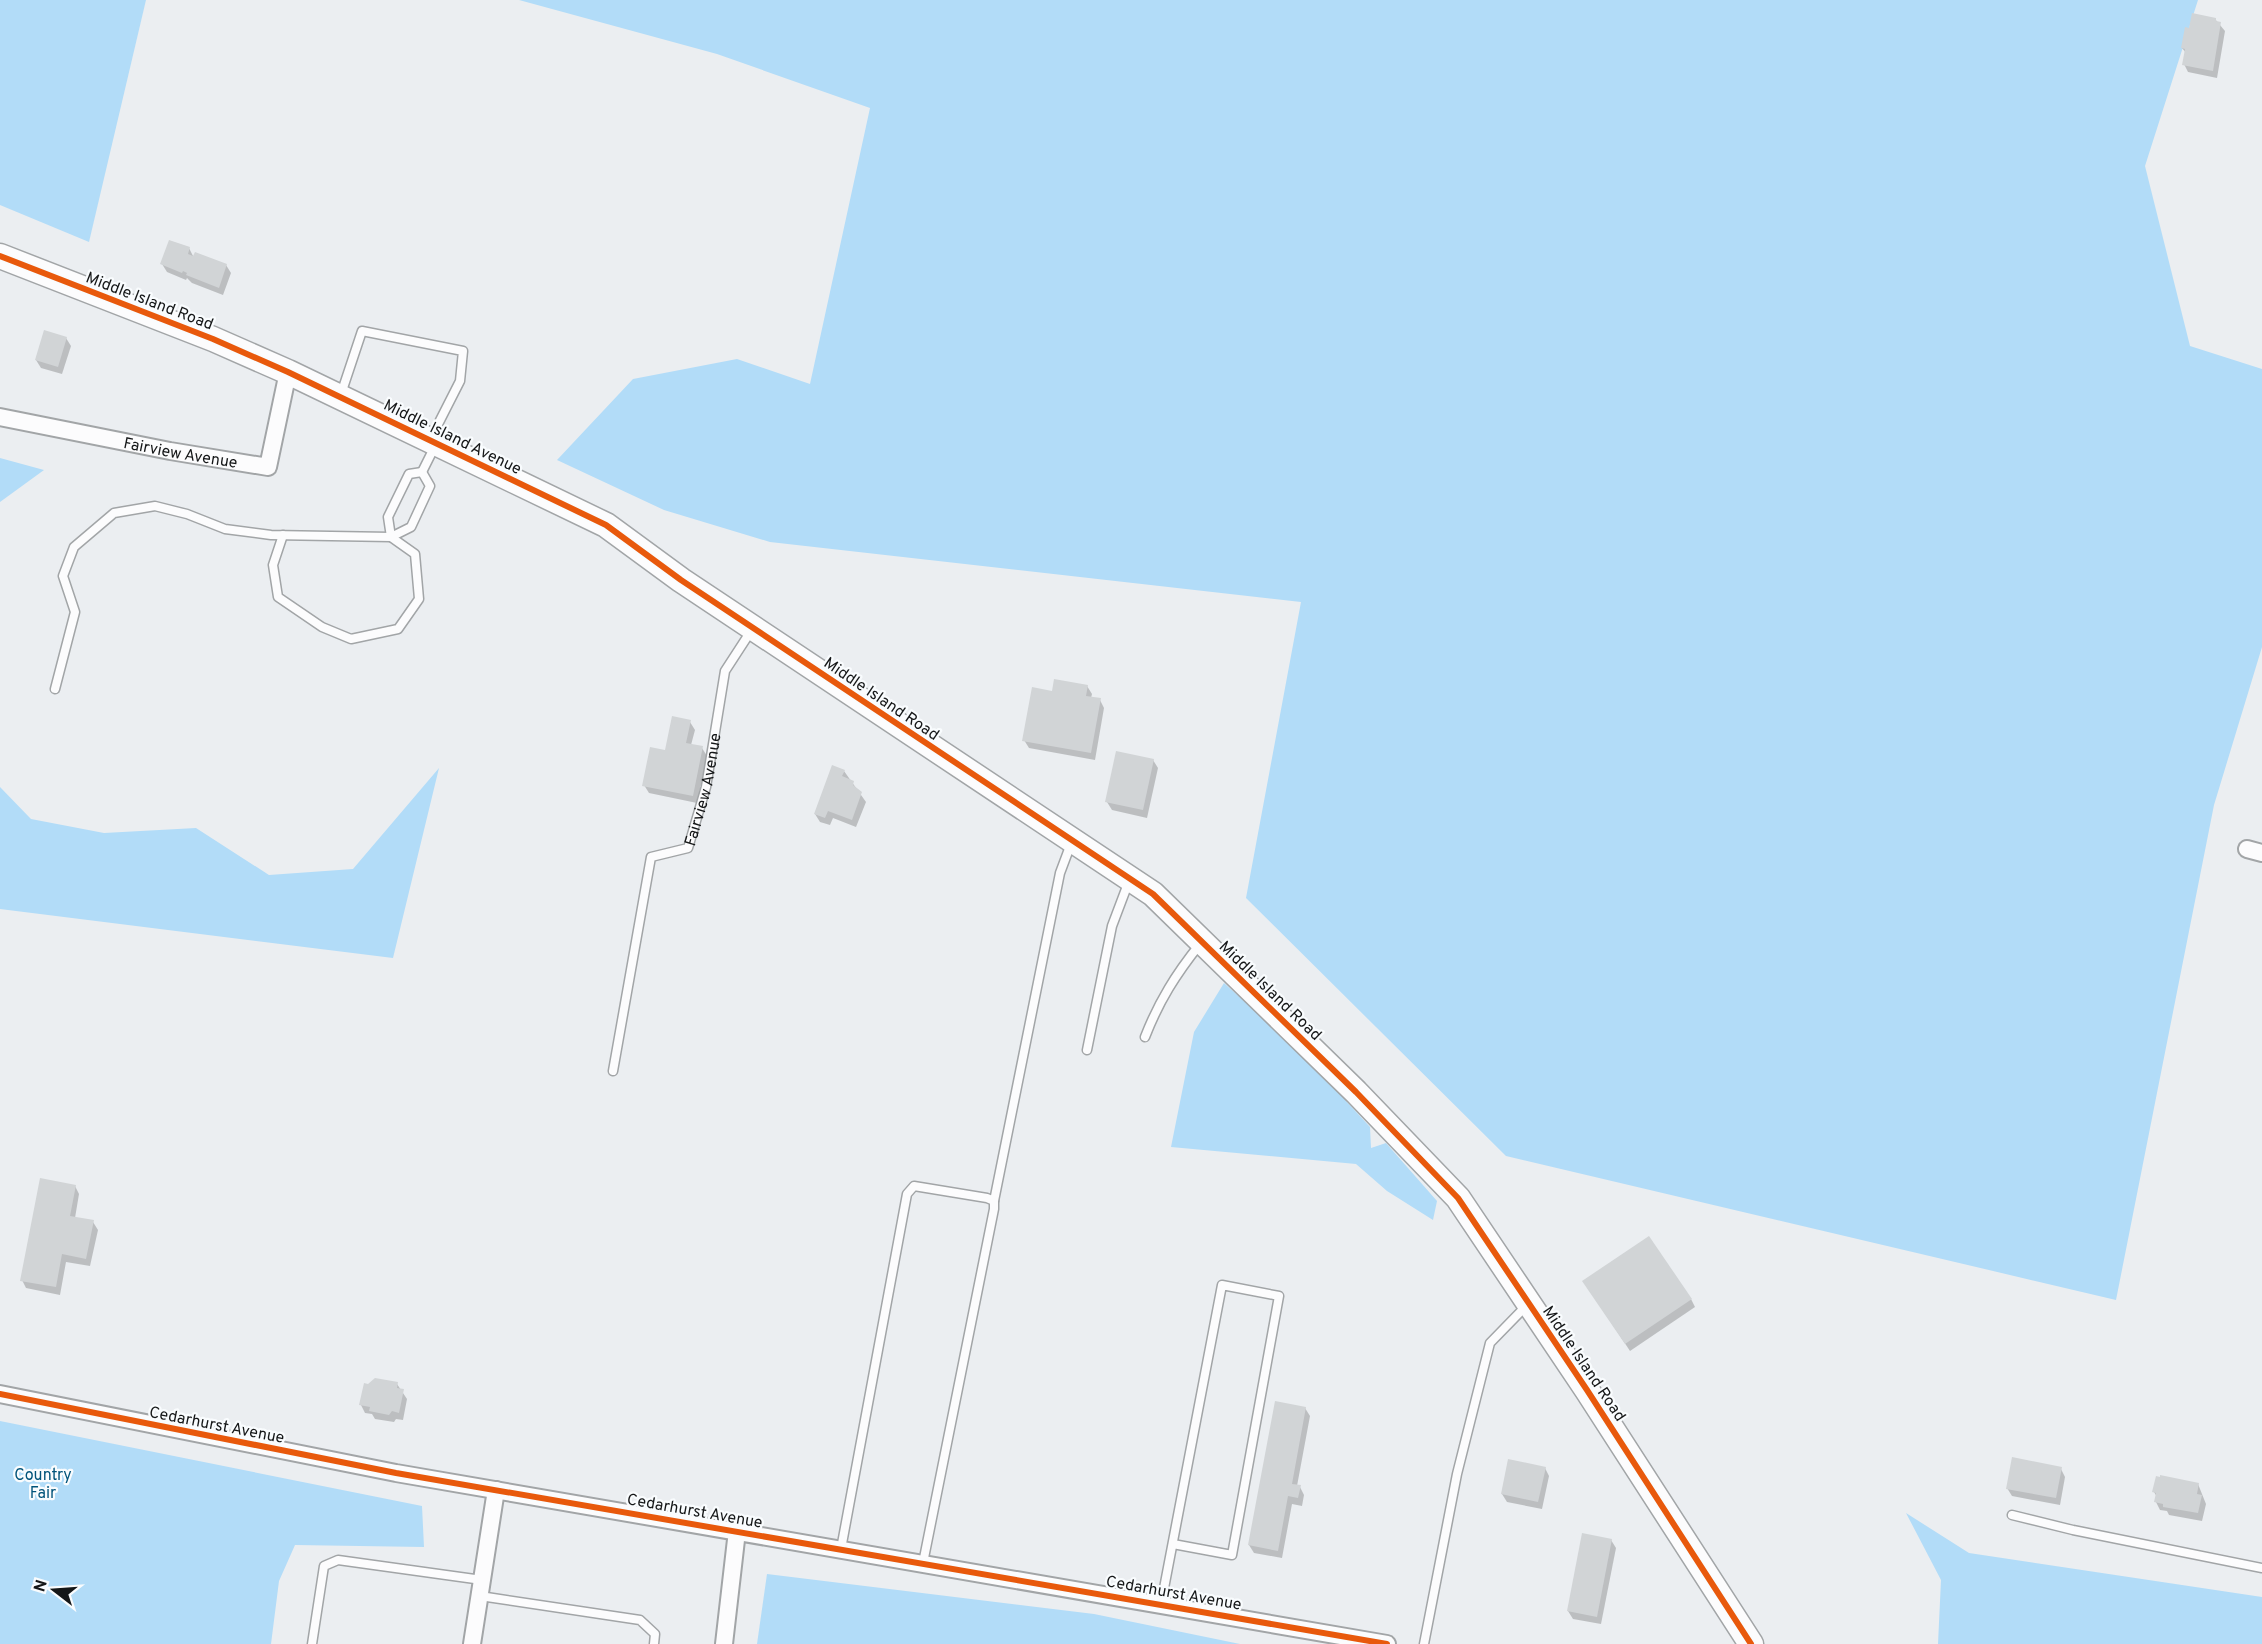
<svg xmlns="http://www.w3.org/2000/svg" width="2262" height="1644" font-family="Overpass,sans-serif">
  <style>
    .green { fill: #b2dcf8 }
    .shadow { fill: #0003 }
    .building { fill: #d1d4d6 }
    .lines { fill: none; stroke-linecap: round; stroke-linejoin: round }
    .lane-casing { stroke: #a2a5a7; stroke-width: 11 }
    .street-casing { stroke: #a2a5a7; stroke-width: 20 }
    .secondary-casing { stroke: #a2a5a7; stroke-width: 27 }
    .lane { stroke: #fcfcfd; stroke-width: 8 }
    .street { stroke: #fcfcfd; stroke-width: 16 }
    .secondary { stroke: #fcfcfd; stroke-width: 24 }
    .cycleway-casing { stroke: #f9fcfe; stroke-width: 10 }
    .cycleway { stroke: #e8590c; stroke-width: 6 }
    .labels { text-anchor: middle; stroke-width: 4.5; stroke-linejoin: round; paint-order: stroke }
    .street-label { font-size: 16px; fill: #151718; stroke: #f9fcfe }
    .park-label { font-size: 16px; fill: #00537a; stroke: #f9fcfe }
  </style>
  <rect width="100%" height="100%" fill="#ebeef1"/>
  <g class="green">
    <polygon points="0,0 146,0 89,242 0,205"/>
    <polygon points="519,0 2198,0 2145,166 2190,346 2262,369 2262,647 2214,805 2116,1300 1506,1156 1246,898 1301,602 770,542 664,510 557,460 633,379 737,359 810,384 870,108 717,54"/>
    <polygon points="0,458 44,470 0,502"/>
    <polygon points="439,768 393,958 0,909 0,787 31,819 104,833 196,828 269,875 353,869"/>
    <polygon points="1224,983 1301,1052 1370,1127 1371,1148 1386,1143 1437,1201 1433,1220 1387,1191 1356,1164 1171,1147 1194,1032"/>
    <polygon points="0,1421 422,1506 424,1547 295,1545 279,1581 271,1644 0,1644"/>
    <polygon points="1906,1513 1969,1553 2262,1597 2262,1644 1938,1644 1941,1580"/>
    <polygon points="767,1574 1094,1614 1240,1644 757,1644"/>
  </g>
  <g class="shadow">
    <polygon points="2215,19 2225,31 2217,78 2188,72 2184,64 2186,53 2182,48"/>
    <polygon points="189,248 194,258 226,265 231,273 223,295 192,283 187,278 186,280 167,272 162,264"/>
    <polygon points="66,338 71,346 62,374 41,368 36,360"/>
    <polygon points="1087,686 1092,694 1091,698 1100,700 1104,708 1095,760 1029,748 1024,740 1053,692"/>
    <polygon points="690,722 695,730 691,745 702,748 707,756 697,803 649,793 644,785"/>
    <polygon points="1153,760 1158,768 1147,818 1112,810 1107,802"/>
    <polygon points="844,771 866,802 856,827 833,818 830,825 820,822 815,814"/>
    <polygon points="75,1186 79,1194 75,1218 93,1222 98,1230 90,1266 66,1262 60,1295 26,1288 22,1280"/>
    <polygon points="1589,1289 1691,1299 1695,1307 1630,1351"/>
    <polygon points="397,1384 407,1399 403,1420 396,1419 394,1422 375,1419 372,1414 365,1413 361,1405 369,1385"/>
    <polygon points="1305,1408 1310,1416 1297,1486 1300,1487 1304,1495 1302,1506 1292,1504 1282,1558 1254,1553 1249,1545"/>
    <polygon points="1545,1468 1549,1476 1542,1509 1507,1502 1502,1494"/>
    <polygon points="2061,1469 2065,1477 2060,1505 2012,1496 2007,1488"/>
    <polygon points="2198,1484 2206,1504 2202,1521 2169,1515 2167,1511 2160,1510 2156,1502 2157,1497 2154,1492"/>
    <polygon points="1611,1540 1616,1548 1601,1624 1573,1619 1568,1611"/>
  </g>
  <g class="building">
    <polygon points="2192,13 2216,18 2216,21 2221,22 2213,71 2182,65 2185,49 2181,48 2185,27 2189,28"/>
    <polygon points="169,240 190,247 188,254 193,256 195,252 227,264 219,288 186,275 187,273 183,271 182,273 160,264"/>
    <polygon points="44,330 67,337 58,367 35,360"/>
    <polygon points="1054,679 1088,685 1086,696 1101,698 1091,753 1022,741 1032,687 1052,691"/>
    <polygon points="672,716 691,720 686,743 703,746 693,796 642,786 650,747 665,750"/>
    <polygon points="1116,751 1154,759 1143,810 1105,802"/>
    <polygon points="832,765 845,770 842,776 854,781 853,785 862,792 852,820 828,811 825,818 814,814"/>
    <polygon points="40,1178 76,1185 70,1216 94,1220 86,1259 62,1254 56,1287 20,1281"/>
    <polygon points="1649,1236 1692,1299 1625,1344 1582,1281"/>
    <polygon points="375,1378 398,1382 397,1388 404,1389 399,1413 392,1411 389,1415 369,1411 370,1407 359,1405 364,1383 368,1384"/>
    <polygon points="1275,1401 1306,1407 1292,1484 1301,1485 1298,1498 1288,1496 1278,1551 1248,1545"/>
    <polygon points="2012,1457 2062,1467 2056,1498 2006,1489"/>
    <polygon points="1508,1459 1546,1467 1538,1502 1501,1494"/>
    <polygon points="2160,1475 2199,1483 2197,1494 2202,1495 2198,1513 2163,1507 2163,1504 2154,1502 2156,1493 2152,1492 2156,1476 2160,1477"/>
    <polygon points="1582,1533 1612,1539 1597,1617 1567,1611"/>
  </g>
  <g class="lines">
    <defs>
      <g id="lane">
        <polyline points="341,394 362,331 463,351 460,381 430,440"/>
        <polyline points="422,472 435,446"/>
        <polyline points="283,535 273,565 278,597 322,627 351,639 398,629 419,599 415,554 391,537 388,517 409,474 422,472"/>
        <polyline points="55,689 75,612 63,576 74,547 114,513 155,506 187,514 225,529 271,535 391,537 411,527 430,486 422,472"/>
        <path d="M1145,1037c14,-36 31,-63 55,-93"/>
        <polyline points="1087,1050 1112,926 1129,881"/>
        <path id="s1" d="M613,1071l38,-214 37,-9 18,-61 19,-116 26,-40"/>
        <polyline points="994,1201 1060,873 1072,841"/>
        <polyline points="2012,1515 2073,1530 2262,1568"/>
        <polyline points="841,1549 907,1194 914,1186 987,1198 994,1201 994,1209 923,1563"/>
        <polyline points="480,1596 640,1620 655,1634 654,1644"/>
        <polyline points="1161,1604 1222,1285 1279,1296 1232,1555 1173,1544"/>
        <polyline points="312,1644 324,1566 338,1560 482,1580"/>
        <polyline points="1424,1644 1457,1474 1490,1343 1528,1304"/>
      </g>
      <g id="street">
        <path id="s2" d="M0,417l170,34 98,16 20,-95"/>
        <polyline points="2247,849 2262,853"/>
        <polyline points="0,1394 396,1473 1387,1644"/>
        <polyline points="472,1644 496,1490"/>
        <polyline points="724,1644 737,1531"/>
      </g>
      <polyline id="secondary" points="0,256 213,339 288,372 606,525 681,580 1153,894 1356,1092 1458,1198 1587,1390 1751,1644"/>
    </defs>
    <use href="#lane" class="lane-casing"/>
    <use href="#street" class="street-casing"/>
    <use href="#secondary" class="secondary-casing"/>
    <use href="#lane" class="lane"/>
    <use href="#street" class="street"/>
    <use href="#secondary" class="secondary"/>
    <defs>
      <g id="cycleway">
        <polyline points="0,256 213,339 288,372 606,525 681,580 1153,894 1356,1092 1458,1198 1587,1390 1751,1644"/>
        <polyline points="0,1394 396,1473 1387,1644"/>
      </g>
    </defs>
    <use href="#cycleway" class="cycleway-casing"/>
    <use href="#cycleway" class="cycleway"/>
  </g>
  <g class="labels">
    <g class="street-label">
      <text transform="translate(150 300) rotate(21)" y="6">Middle Island Road</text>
      <text transform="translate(453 436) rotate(26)" y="6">Middle Island Avenue</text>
      <text dy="6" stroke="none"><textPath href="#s2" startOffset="184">Fairview Avenue</textPath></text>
      <text transform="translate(882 698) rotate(34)" y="6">Middle Island Road</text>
      <text dy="6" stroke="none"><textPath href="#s1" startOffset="316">Fairview Avenue</textPath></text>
      <text transform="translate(1271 990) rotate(44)" y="6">Middle Island Road</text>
      <text transform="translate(1585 1363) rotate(56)" y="6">Middle Island Road</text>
      <text transform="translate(217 1424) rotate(11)" y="6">Cedarhurst Avenue</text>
      <text transform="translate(695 1510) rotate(10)" y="6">Cedarhurst Avenue</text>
      <text transform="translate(1174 1592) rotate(10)" y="6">Cedarhurst Avenue</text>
    </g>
    <g class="park-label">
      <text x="43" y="1480">Country<tspan x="43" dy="18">Fair</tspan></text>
    </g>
  </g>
  <g transform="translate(54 1590) rotate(287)" stroke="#f9fcfe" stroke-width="4.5" paint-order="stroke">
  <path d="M0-4.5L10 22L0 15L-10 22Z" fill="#151718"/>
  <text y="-9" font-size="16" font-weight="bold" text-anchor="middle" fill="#151718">N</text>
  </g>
</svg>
